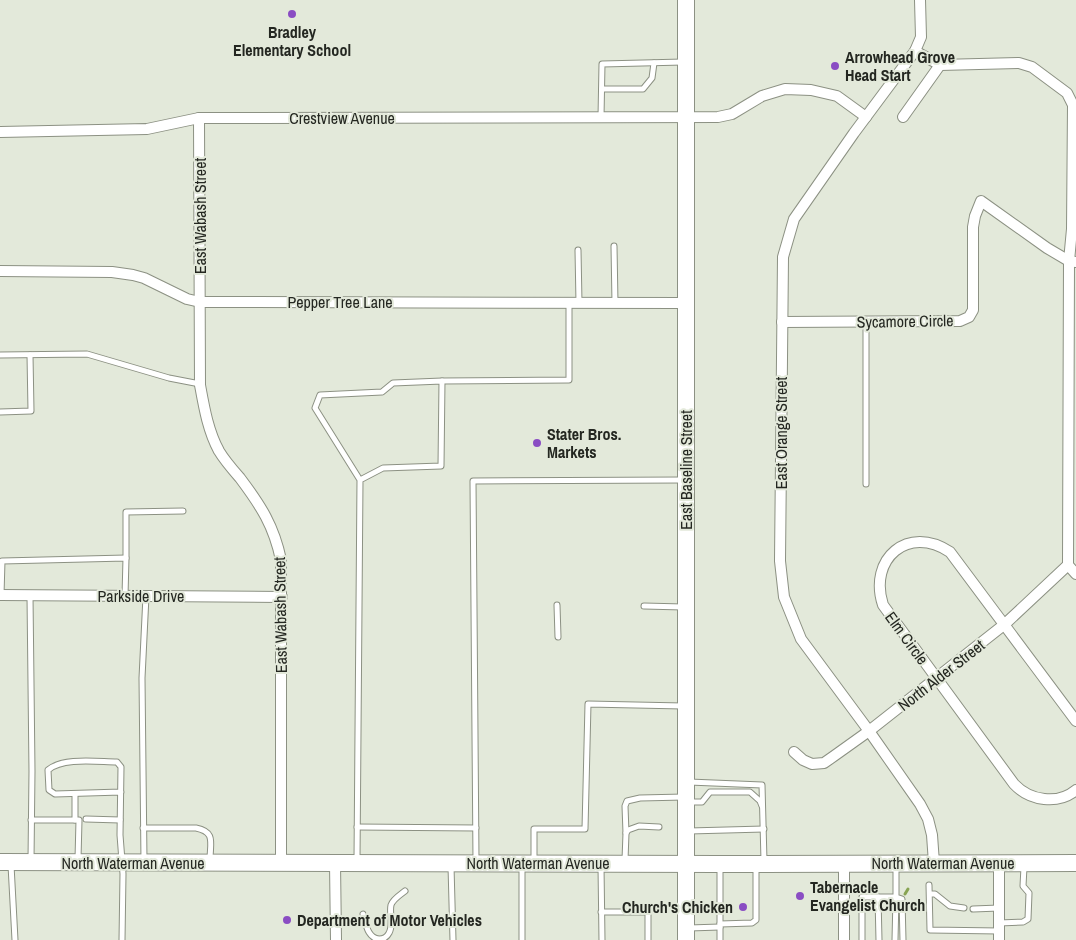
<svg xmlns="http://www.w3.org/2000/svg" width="1076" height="940" font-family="'Archivo Narrow',sans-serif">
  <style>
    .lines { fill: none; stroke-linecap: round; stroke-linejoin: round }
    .stream { stroke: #88a453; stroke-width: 3 }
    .service-casing { stroke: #8c9183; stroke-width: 7 }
    .minor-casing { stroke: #8c9183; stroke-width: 12 }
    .primary-casing { stroke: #8c9183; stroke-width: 18 }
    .service { stroke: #fff; stroke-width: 5 }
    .minor { stroke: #fff; stroke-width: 10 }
    .primary { stroke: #fff; stroke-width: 16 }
    .poi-dot { fill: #8a4dc3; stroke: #e3e9da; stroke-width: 2 }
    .labels { text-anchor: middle; stroke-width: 4; stroke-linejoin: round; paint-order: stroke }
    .poi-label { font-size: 16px; font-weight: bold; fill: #242721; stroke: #e3e9da; text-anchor: start }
    .street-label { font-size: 16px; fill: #242721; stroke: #e3e9da }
  </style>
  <rect width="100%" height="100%" fill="#e3e9da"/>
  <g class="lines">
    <polyline class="stream" points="905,894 908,889"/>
    <defs>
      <g id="service">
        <polyline points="602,89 643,89 652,78 654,63"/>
        <polyline points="601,117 602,64 683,62"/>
        <polyline points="614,246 615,303"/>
        <polyline points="578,250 579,303"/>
        <polyline points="0,355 87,354 169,378 200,384"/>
        <polyline points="442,381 569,380 569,303"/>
        <polyline points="0,412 31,411 30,355"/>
        <polyline points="866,484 866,322"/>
        <polyline points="126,558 126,512 183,511"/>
        <polyline points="1,595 2,561 126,558 125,596"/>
        <polyline points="30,596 32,771 31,860"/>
        <polyline points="557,605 558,637"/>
        <polyline points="644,606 683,607"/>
        <polyline points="689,782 762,785 764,861"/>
        <path d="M121,792l-66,2 -6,-4 -1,-20c15,-13 50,-8 69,-8l4,5 -1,68 3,39 -1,66"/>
        <polyline points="688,802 702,802 710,792 750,792 760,801 762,806"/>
        <polyline points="86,819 120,820"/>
        <polyline points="31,820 79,820 78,859"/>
        <polyline points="75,820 75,794"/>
        <polyline points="357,827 476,828"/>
        <path d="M143,828h53c20,4 14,15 14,32"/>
        <polyline points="689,831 764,829"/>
        <polyline points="626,833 625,806 627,801 640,798 684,797"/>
        <polyline points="357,860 360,480 315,408 320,395 382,392 393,383 442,381 441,466 383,468 360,480"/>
        <polyline points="625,860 626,833 628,830 639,826 659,827"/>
        <polyline points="144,861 142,678 146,596"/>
        <polyline points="476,861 473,481 683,480"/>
        <polyline points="534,861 534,829 585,829 588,704 683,706"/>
        <polyline points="11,865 15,940"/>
        <polyline points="451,866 453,940"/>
        <polyline points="601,866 602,940"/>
        <polyline points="896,866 896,897 902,899 903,940"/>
        <polyline points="720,867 720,940"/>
        <polyline points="929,885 930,930 999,931"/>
        <polyline points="930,894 935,894 950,906 964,908"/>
        <polyline points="878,897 879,940"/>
        <polyline points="973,909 999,908"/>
        <polyline points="601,912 648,912 648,940"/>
        <path d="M363,914c3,9 4,24 16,25 4,0 8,-2 10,-6 5,-9 0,-19 2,-28 2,-6 9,-10 14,-14"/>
        <polyline points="999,923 1023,922 1028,919 1029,893 1023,886 1024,867"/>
        <polyline points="720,924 752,923 756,920 756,865"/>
        <polyline points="689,928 720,927"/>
        <polyline points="522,940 522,867"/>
        <polyline points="862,940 862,897 896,897 895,940"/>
      </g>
      <g id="minor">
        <polyline points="920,0 921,37 915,51 854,133 794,219 783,257 780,561 784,597 801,639 869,731 920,804 928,819 932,835 934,863"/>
        <polyline points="915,51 940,65 1019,63 1032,67 1067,93 1073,105 1072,229 1069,261 1068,565 1076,574"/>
        <polyline points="903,117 940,65"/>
        <path d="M199,118l1,267c4,22 8,46 19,66 6,10 14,19 21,27 21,28 34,48 41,82v303"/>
        <polyline points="0,132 147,129 199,118 718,117 732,114 762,96 785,89 811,90 837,96 866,117"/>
        <polyline points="0,271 112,272 133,275 144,278 187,299 200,302 686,303"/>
        <polyline points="782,322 960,321 969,317 973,310 973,227 975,216 981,201 1047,248 1069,261 1076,262"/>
        <polyline points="0,595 282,597"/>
        <path d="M1076,721l-126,-169c-42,-28 -82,7 -67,53l131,179c16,17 44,21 62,6"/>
        <polyline points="794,752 803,760 812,764 824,763 834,756 869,731 1005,624 1068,565"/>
        <polyline points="335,863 336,940"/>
        <polyline points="844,940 844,864"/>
        <polyline points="999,940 999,863"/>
      </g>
      <g id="primary">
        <polyline points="686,0 686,940"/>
        <polyline points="0,862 720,864 1076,863"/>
      </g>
    </defs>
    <use href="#service" class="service-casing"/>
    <use href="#minor" class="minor-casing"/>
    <use href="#primary" class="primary-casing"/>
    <use href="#service" class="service"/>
    <use href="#minor" class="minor"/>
    <use href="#primary" class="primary"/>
  </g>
  <g class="poi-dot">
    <circle cx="292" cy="14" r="5"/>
    <circle cx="835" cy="66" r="5"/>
    <circle cx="537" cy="443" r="5"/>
    <circle cx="800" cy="896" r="5"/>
    <circle cx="743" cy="907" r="5"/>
    <circle cx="287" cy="920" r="5"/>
  </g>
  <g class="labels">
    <g class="poi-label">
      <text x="292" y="38" text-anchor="middle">Bradley<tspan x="292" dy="18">Elementary School</tspan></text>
      <text x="845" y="63">Arrowhead Grove<tspan x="845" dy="18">Head Start</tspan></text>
      <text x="547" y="440">Stater Bros.<tspan x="547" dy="18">Markets</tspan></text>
      <text x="810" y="893">Tabernacle<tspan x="810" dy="18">Evangelist Church</tspan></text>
      <text x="733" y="913" text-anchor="end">Church's Chicken</text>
      <text x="297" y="926">Department of Motor Vehicles</text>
    </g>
    <g class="street-label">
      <text x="342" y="124">Crestview Avenue</text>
      <text transform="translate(200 216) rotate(-90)" y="6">East Wabash Street</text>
      <text x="340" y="308">Pepper Tree Lane</text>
      <text transform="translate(905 321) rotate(-1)" y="6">Sycamore Circle</text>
      <text transform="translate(781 433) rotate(-90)" y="6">East Orange Street</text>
      <text transform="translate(686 470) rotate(-90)" y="6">East Baseline Street</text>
      <text x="141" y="602">Parkside Drive</text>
      <text transform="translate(280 615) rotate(-91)" y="6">East Wabash Street</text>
      <text transform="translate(907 638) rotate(54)" y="6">Elm Circle</text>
      <text transform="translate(941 675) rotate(-38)" y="6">North Alder Street</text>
      <text x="133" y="869">North Waterman Avenue</text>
      <text x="538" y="869">North Waterman Avenue</text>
      <text x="943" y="869">North Waterman Avenue</text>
    </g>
  </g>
</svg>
